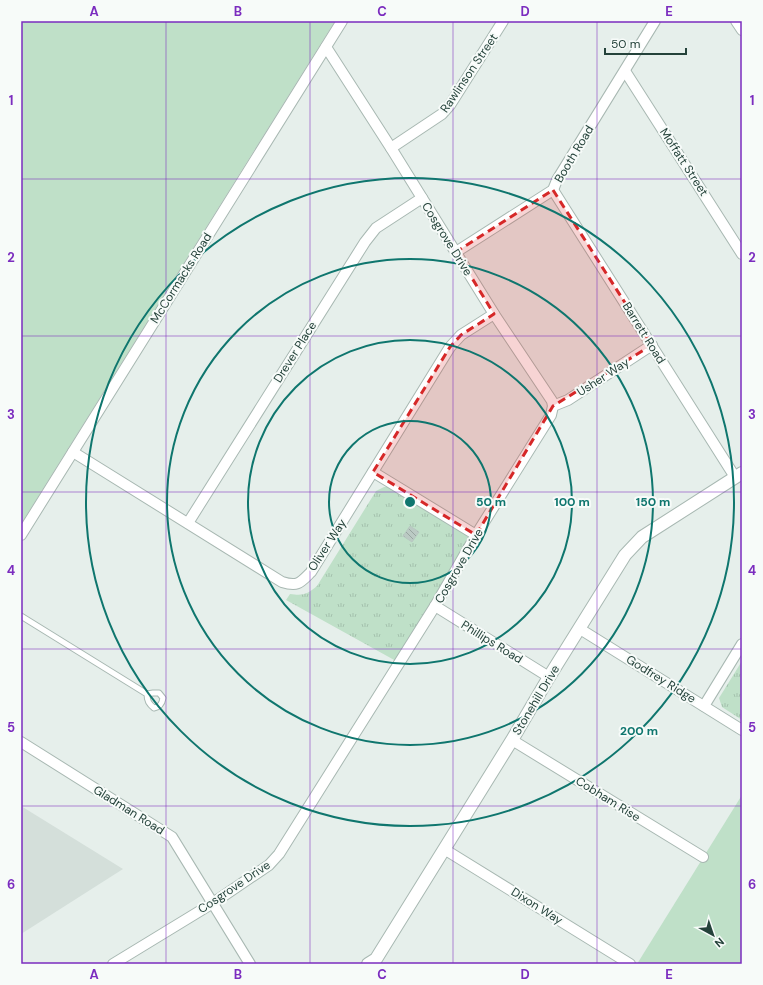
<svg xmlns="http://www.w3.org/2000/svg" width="763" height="985" font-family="'DM Sans',sans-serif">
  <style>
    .built { fill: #d4dfda }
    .green { fill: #bfe0c8 }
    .park { fill: url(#park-tufts) }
    .building { fill: url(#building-back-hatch); stroke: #b8c9c2 }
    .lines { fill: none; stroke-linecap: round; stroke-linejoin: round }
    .service-casing { stroke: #a8b8b2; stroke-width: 7 }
    .minor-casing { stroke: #a8b8b2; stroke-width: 12 }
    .tertiary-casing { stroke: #a8b8b2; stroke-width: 14 }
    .service { stroke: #fff; stroke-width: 5 }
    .minor { stroke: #fff; stroke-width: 10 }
    .tertiary { stroke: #fff; stroke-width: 12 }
    .marked { fill: #d62828; fill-opacity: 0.2; stroke: #d62828; stroke-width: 3; stroke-dasharray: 8 5; stroke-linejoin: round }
    .grid { fill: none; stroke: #7b2cbf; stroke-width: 1; stroke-opacity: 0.55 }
    .ring { fill: none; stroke: #0f766e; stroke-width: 2 }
    .labels { text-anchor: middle; stroke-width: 4; stroke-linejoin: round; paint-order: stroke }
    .street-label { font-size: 12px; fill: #24423a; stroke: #f7fbf9 }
    .centre { fill: #0f766e; stroke: #f7fbf9; stroke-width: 2 }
    .ring-label { font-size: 12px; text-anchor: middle; font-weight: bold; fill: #0f766e; stroke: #f7fbf9; stroke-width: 4; stroke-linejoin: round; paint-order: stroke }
    .neatline { fill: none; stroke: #7b2cbf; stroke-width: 1.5 }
    .grid-label { font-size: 13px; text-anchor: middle; font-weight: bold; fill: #7b2cbf }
  </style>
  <defs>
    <pattern id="park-tufts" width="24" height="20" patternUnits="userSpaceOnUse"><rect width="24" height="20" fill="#bfe0c8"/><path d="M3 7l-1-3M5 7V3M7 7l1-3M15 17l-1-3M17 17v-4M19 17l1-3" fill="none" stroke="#a4c1ad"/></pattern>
    <pattern id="building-back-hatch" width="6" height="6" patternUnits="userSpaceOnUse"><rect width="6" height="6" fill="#bbcac4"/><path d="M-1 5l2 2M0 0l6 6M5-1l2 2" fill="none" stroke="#98a6a0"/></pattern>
  </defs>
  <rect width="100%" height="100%" fill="#e6efeb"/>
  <polygon class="built" points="21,806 123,869 21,934"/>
  <g class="green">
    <polygon points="21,21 335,21 21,524"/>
    <polygon points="742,795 742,964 637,964"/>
  </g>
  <g class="park">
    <path d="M384,487h4l76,45 5,7 -1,7 -72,115 -110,-61 4,-6c14,2 17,0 27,-8l59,-95z"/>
    <polygon points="742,661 742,720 722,707 719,698"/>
  </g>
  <polygon class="building" points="410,526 419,532 412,542 403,536"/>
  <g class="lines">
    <defs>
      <path id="service" d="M21,616l126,78 6,-1h6l4,5c-1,6 -3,9 -9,10 -5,-4 -7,-7 -7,-14"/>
      <g id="minor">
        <polyline points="736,21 742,30"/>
        <polyline points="625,71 742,254"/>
        <polyline points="391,148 442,114 450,105 503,21"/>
        <polyline points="553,190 735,477"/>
        <polyline points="456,252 553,190 557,180 655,21"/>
        <polyline points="553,406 568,400 652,345"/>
        <path d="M73,452l209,130c16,5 18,1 29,-10l139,-225 11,-12 33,-21"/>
        <polyline points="373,472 476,535"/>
        <polyline points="188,523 365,242 376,228 422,198"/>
        <polyline points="21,535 342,21"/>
        <polyline points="435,606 549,677"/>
        <polyline points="580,629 742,730"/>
        <polyline points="704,706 742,644"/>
        <polyline points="512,740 703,857"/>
        <polyline points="21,742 172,837 250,964"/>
        <polyline points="444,849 630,964"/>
        <polyline points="113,964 213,903 269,865 279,854 435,606 476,535 551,415 553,406 552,401 494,314 391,148 326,47"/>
      </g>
      <polyline id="tertiary" points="368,964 376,959 512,740 549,677 625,555 642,537 742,473"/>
    </defs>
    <use href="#service" class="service-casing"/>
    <use href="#minor" class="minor-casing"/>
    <use href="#tertiary" class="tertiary-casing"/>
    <use href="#service" class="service"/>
    <use href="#minor" class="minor"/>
    <use href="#tertiary" class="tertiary"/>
  </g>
  <path class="marked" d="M553,190l99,155 -99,61 -77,129 -103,-63 77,-125 11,-12 33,-21 -38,-62z"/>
  <path class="grid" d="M166,21v943M310,21v943M453,21v943M597,21v943M21,179h721M21,336h721M21,492h721M21,649h721M21,806h721"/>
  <g class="ring">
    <circle cx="410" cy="502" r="81"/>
    <circle cx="410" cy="502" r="162"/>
    <circle cx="410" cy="502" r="243"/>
    <circle cx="410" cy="502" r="324"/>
  </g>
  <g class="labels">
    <g class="street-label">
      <text transform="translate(469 73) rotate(-56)" y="4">Rawlinson Street</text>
      <text transform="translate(574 154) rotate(-59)" y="4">Booth Road</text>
      <text transform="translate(684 162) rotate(57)" y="4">Moffatt Street</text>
      <text transform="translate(447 239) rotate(58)" y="4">Cosgrove Drive</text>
      <text transform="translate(181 278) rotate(-58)" y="4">McCormacks Road</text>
      <text transform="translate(644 333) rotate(58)" y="4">Barrett Road</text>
      <text transform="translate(295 352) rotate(-58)" y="4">Drever Place</text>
      <text transform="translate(603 377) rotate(-33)" y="4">Usher Way</text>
      <text transform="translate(327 545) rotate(-57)" y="4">Oliver Way</text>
      <text transform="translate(459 566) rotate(-60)" y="4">Cosgrove Drive</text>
      <text transform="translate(492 642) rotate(32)" y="4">Phillips Road</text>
      <text transform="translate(661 679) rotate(32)" y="4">Godfrey Ridge</text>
      <text transform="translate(536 700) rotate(-59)" y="4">Stonehill Drive</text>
      <text transform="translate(608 799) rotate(32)" y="4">Cobham Rise</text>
      <text transform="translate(129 810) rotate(32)" y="4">Gladman Road</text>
      <text transform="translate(234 887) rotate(-34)" y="4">Cosgrove Drive</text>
      <text transform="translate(537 906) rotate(32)" y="4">Dixon Way</text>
    </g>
  </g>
  <circle cx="410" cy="502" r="6" class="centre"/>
  <g class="ring-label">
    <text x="491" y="506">50 m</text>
    <text x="572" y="506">100 m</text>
    <text x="653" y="506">150 m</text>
    <text x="639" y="735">200 m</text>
  </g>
  <rect width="763" height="985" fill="none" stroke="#f7fbf9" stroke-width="44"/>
  <g transform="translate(713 935) rotate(140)" stroke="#f7fbf9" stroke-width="3" paint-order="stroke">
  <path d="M0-3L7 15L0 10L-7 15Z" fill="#24423a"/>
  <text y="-6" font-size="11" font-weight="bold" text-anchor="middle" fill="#24423a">N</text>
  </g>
  <path d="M605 48v6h81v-6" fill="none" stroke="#24423a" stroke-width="2"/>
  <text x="611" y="48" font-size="12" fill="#24423a" stroke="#f7fbf9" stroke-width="3" paint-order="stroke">50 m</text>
  <rect x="22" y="22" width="719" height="941" class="neatline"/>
  <g class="grid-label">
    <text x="94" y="16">A</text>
    <text x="238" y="16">B</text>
    <text x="382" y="16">C</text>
    <text x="525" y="16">D</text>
    <text x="669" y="16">E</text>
    <text x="11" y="105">1</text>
    <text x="752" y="105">1</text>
    <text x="11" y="262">2</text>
    <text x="752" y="262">2</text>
    <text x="11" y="419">3</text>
    <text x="752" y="419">3</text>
    <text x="11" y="575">4</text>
    <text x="752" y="575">4</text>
    <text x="11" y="732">5</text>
    <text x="752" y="732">5</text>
    <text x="11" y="889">6</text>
    <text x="752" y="889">6</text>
    <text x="94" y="979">A</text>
    <text x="238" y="979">B</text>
    <text x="382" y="979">C</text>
    <text x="525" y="979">D</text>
    <text x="669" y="979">E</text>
  </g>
</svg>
